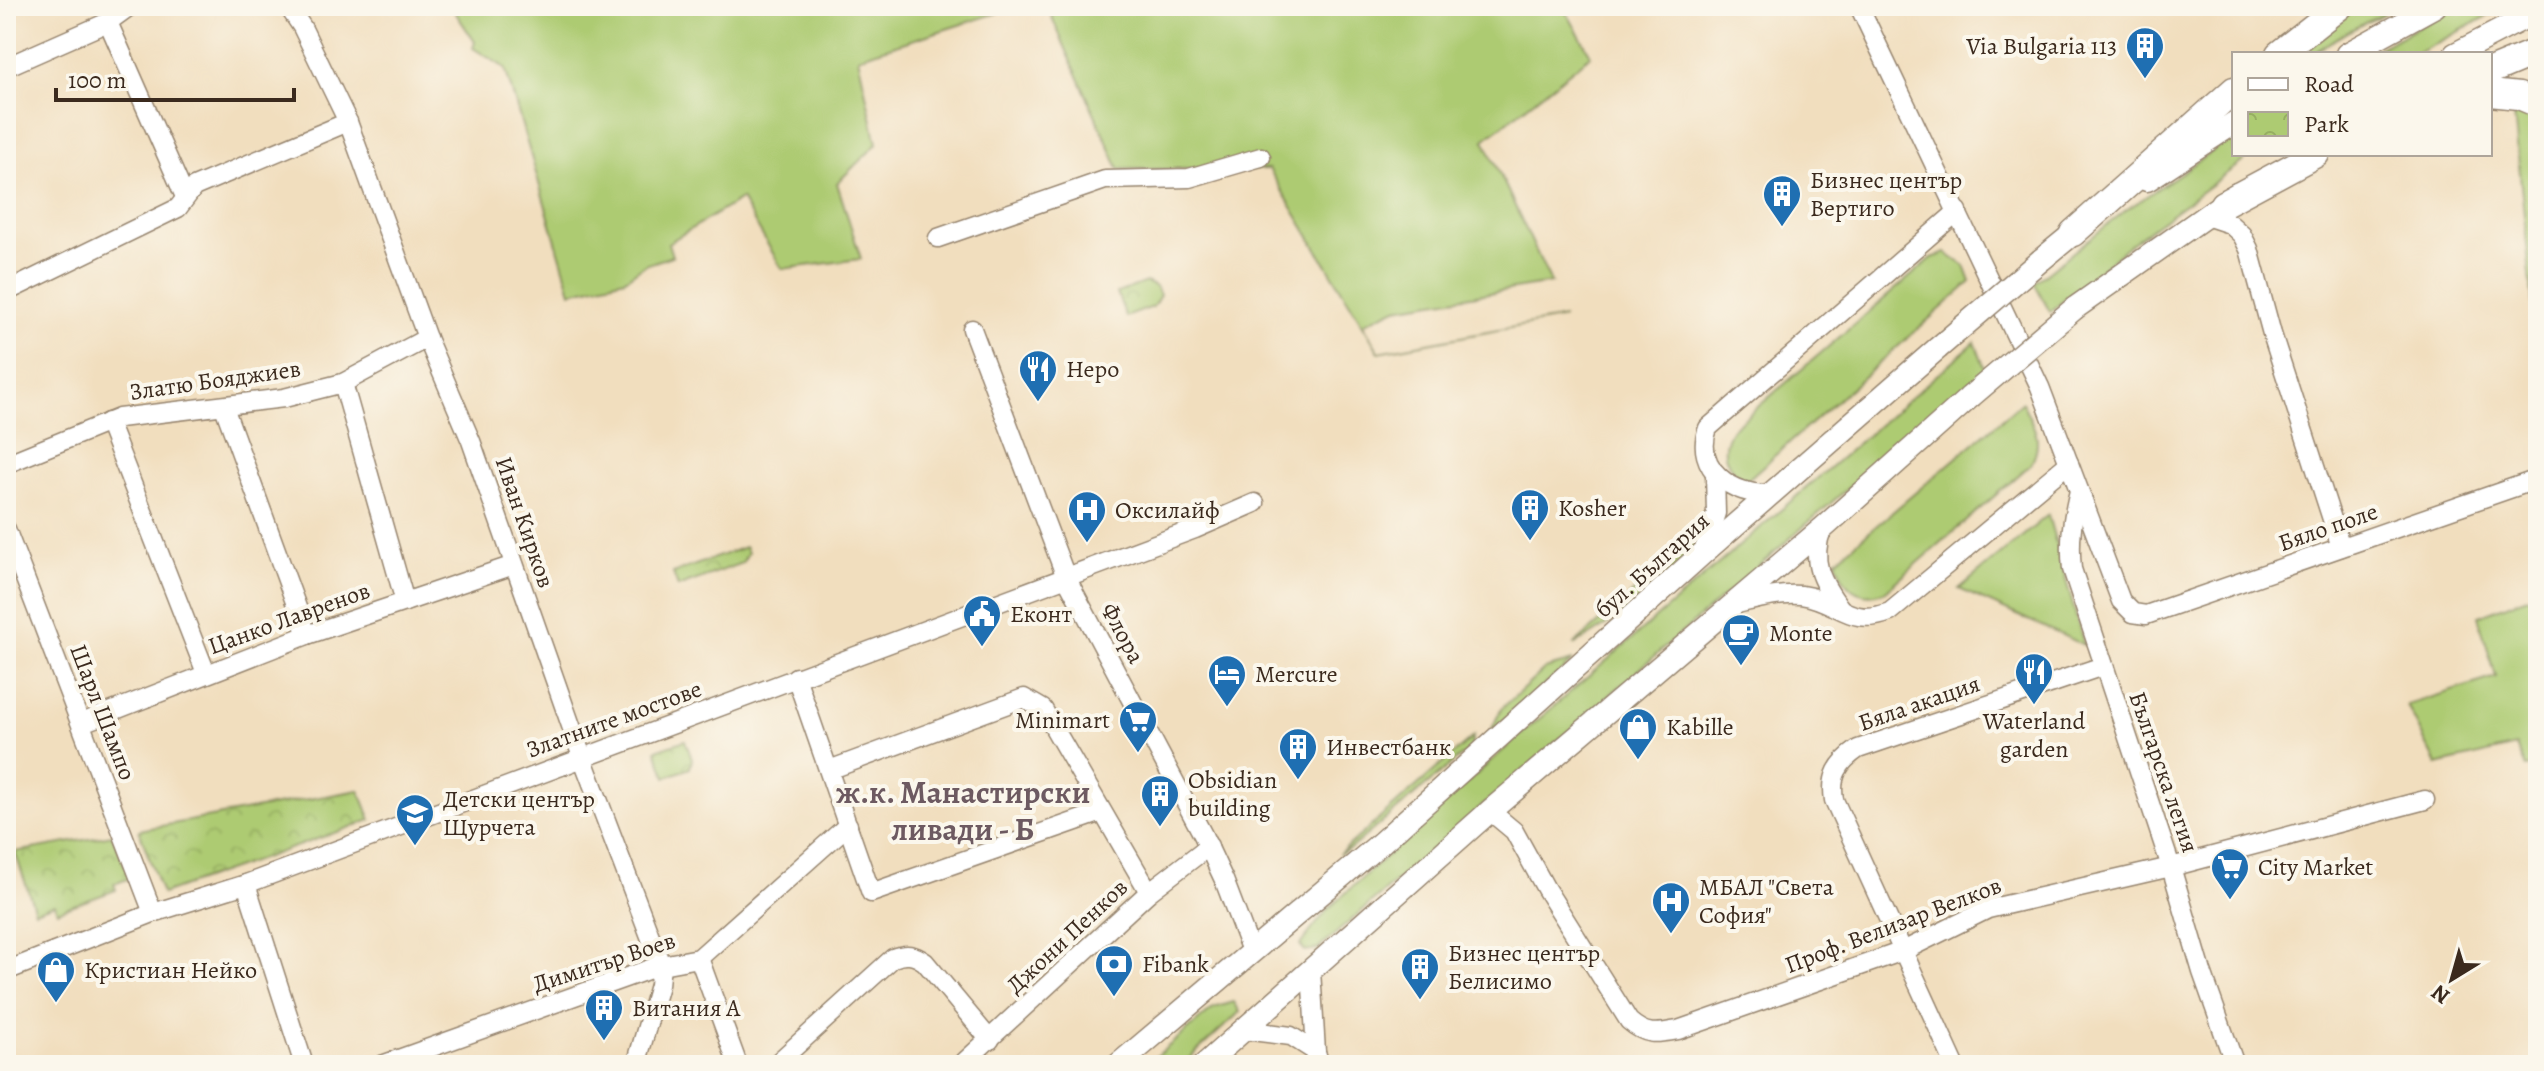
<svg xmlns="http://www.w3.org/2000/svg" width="2544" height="1071" font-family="Alegreya,serif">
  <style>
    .green { fill: #adcb72; stroke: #747a48; stroke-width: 2 }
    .park { fill: url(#park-crowns); stroke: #747a48; stroke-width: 2 }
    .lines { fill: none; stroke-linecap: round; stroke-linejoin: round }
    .minor-casing { stroke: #96846e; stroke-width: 21 }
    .major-casing { stroke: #96846e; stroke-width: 25 }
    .highway-casing { stroke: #96846e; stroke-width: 29 }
    .minor { stroke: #fff; stroke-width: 18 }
    .major { stroke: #fff; stroke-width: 22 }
    .highway { stroke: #fff; stroke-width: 26 }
    .major-bridge-casing { stroke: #96846e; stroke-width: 25; stroke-linecap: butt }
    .major-bridge { stroke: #fff; stroke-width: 22 }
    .labels { text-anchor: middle; stroke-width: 8; stroke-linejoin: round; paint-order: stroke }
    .poi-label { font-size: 24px; fill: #3b2a1e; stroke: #fbf7ec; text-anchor: start }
    .street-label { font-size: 24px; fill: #3b2a1e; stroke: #fbf7ec }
    .district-label { font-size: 32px; font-weight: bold; fill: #6d5a61; stroke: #fbf7ec }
  </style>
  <defs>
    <pattern id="park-crowns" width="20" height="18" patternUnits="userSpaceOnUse" patternTransform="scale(2)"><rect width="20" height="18" fill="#adcb72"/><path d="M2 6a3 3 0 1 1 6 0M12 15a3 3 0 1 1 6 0" fill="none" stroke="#96ae62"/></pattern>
  </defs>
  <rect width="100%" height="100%" fill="#fbf7ec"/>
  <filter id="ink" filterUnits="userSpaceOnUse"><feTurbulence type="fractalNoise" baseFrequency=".0125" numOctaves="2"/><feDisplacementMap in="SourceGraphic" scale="16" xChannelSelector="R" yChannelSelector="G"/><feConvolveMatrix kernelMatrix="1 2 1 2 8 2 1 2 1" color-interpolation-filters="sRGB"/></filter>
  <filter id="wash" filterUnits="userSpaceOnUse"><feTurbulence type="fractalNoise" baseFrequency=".006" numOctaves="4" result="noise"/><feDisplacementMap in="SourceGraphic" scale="32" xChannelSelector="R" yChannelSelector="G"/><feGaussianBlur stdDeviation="1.8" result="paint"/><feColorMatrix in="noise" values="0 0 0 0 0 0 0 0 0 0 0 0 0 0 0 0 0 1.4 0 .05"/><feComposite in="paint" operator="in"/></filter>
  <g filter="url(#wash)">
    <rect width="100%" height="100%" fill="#f1debe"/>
    <g class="green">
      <polygon points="451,6 1019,6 858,57 877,144 837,183 861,259 782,269 741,199 668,243 672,256 645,265 625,279 571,292 505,68 473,48 475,42"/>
      <polygon points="1047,6 1563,6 1591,55 1484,140 1551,283 1396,308 1363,324 1379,352 1564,318 1379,352 1269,169 1119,169"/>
      <polygon points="2357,6 2399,6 2347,32 2311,54 2295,54"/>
      <polygon points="2458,6 2507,6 2416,54 2368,54"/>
      <polygon points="2513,104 2538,114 2538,346 2537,346"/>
      <polygon points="2234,137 2234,154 2253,154 2129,245 2050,312 2034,283 2126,210"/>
      <path d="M1946,253l19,13 6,16 -225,199c-21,-13 -28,-31 -14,-52l200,-171z"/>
      <polygon points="1975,342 1985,369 1318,949 1305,951 1300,945 1328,909 1509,745"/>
      <path d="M2022,402c11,24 23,37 8,63l-144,126c-28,11 -43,-4 -50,-31z"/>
      <polygon points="2048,515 2084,645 1959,589"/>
      <path d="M1704,534c-27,38 -88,89 -130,111l103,-91z"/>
      <polygon points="2538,593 2538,766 2526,768 2516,746 2437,765 2407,705 2496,677 2478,616"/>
      <polygon points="1573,661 1490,733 1501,709 1545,669"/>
      <polygon points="1473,737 1471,748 1350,849 1339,854"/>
      <polygon points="1234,1002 1240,1012 1182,1065 1146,1065 1214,1008"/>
    </g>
    <g class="park">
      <polygon points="1146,282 1156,287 1160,295 1153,307 1126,317 1117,293"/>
      <polygon points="745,547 748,553 742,563 678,587 673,573"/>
      <polygon points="685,740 692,759 690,768 666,777 656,750"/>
      <polygon points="359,790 371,820 162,894 139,830"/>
      <polygon points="112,835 130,878 114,884 116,890 57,911 54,904 35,911 15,852"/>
    </g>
  </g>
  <g filter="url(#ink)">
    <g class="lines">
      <defs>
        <g id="minor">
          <polyline points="288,6 302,27 348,122 427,338 471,441 582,757 661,965 659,985 636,1065"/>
          <polyline points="1859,6 2040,387 2121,601 2133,613 2146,615 2538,479"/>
          <polyline points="108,22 185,197"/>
          <polyline points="6,67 108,22 130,6"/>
          <polyline points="2206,216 2230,224 2242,235 2249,249 2272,334 2341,547"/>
          <polyline points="938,238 1105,180 1189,178 1261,157"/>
          <polyline points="6,292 178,208 194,187 348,122"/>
          <polyline points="972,329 1066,577 1203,835 1224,880 1251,951"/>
          <polyline points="343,383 405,602"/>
          <polyline points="224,407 307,635"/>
          <polyline points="108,422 206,673"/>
          <polyline points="6,464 119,418 284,398 343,383 427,338"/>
          <path d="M2079,491c-7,28 -10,50 -7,78l99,298 31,105 33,93"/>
          <path d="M1770,494c-37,2 -77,-25 -62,-66l250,-217"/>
          <polyline points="6,529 153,913"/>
          <path d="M1822,529c-12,33 -1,53 19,80"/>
          <polyline points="1703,552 1716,513 1715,474"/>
          <path d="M1732,605c23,-5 46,-12 69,-10 38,5 48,33 89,17l179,-149"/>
          <polyline points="796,677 871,893 1102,812"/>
          <polyline points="82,723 307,635 514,565"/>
          <polyline points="829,770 1024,698 1043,709 1149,892"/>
          <path d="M1490,811l24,20 32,58 83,132c17,15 27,13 49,9l225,-79 85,-42 183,-42 254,-67"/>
          <polyline points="246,884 304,1065"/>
          <polyline points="699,958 738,1065"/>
          <polyline points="1311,970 1316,1052 1320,1065"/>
          <polyline points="6,971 153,913 246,884 1195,529 1255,503"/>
          <polyline points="1244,1030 1291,1036 1316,1052"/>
          <polyline points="382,1065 661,965 699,958 848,825"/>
          <path d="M775,1065l118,-107c13,-5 21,-4 32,4l65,78"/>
          <polyline points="961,1065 1149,892 1209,846"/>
          <path d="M1955,1065l-121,-265c-4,-24 4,-37 24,-51l245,-83"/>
        </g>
        <g id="major">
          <polyline points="2347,54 2435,6"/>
          <polyline points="2455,54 2538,11"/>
          <polyline points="2147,180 2234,123"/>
          <polyline points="2041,260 2086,223"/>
          <polyline points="2075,308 2237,194"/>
          <polyline points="1118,1065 1382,842 1703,553 1938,348"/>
          <polyline points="1204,1065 1490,811 1822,529 1970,397"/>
        </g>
        <g id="highway">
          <polyline points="2279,54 2340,6"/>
          <polyline points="2490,71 2538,51"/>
          <polyline points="2490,93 2519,96 2538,104"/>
          <polyline points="2223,204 2316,154"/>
          <polyline points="2073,233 2234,90"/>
        </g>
      </defs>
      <use href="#minor" class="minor-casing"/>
      <use href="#major" class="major-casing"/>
      <use href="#highway" class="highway-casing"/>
      <use href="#minor" class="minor"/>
      <use href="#major" class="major"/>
      <use href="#highway" class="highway"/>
      <defs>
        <g id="major-bridge">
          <polyline points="1938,348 2041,260"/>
          <polyline points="1970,397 2075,308"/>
        </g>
      </defs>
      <use href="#major-bridge" class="major-bridge-casing"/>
      <use href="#major-bridge" class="major-bridge"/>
    </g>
  </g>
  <defs>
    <symbol id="building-pin" viewBox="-11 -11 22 30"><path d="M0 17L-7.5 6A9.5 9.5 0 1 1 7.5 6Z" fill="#1f6fb2" stroke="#fbf7ec"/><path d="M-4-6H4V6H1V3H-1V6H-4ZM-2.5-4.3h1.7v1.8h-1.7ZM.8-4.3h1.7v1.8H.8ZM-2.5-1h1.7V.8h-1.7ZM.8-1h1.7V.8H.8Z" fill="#fff"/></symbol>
    <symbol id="restaurant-pin" viewBox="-11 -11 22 30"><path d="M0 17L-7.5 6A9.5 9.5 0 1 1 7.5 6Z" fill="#1f6fb2" stroke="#fbf7ec"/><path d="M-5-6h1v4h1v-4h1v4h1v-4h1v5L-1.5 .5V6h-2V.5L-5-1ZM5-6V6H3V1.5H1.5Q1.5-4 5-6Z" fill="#fff"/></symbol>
    <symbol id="hospital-pin" viewBox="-11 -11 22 30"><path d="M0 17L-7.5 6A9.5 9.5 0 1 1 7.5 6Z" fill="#1f6fb2" stroke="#fbf7ec"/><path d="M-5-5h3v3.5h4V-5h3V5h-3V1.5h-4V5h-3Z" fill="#fff"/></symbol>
    <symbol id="civic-pin" viewBox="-11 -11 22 30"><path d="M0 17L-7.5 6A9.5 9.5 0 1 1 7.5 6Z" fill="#1f6fb2" stroke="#fbf7ec"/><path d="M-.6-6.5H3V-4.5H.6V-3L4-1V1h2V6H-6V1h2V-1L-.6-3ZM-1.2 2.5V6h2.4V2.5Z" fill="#fff"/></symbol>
    <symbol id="cafe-pin" viewBox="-11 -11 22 30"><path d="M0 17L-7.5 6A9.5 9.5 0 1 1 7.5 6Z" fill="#1f6fb2" stroke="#fbf7ec"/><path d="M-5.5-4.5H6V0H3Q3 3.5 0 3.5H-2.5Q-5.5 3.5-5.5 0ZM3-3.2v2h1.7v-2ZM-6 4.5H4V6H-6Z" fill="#fff"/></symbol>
    <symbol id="hotel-pin" viewBox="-11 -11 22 30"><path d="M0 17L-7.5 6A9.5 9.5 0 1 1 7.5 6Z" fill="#1f6fb2" stroke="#fbf7ec"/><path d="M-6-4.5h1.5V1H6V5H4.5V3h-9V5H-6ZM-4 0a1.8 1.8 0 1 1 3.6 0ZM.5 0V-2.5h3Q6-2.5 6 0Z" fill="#fff"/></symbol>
    <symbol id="supermarket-pin" viewBox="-11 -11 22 30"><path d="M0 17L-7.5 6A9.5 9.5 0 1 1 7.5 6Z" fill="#1f6fb2" stroke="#fbf7ec"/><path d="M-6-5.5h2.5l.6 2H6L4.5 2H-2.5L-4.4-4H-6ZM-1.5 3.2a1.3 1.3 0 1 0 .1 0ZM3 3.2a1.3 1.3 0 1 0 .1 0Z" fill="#fff"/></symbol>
    <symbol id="shop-pin" viewBox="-11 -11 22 30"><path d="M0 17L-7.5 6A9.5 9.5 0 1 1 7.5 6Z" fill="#1f6fb2" stroke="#fbf7ec"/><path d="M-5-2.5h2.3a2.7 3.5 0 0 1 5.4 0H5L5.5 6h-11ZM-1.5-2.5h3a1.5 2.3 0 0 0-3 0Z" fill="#fff"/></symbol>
    <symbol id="school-pin" viewBox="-11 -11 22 30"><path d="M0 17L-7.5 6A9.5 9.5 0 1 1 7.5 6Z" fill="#1f6fb2" stroke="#fbf7ec"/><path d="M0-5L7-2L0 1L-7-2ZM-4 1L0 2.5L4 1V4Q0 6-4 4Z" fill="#fff"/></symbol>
    <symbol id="bank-pin" viewBox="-11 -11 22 30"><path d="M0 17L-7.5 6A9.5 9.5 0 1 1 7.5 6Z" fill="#1f6fb2" stroke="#fbf7ec"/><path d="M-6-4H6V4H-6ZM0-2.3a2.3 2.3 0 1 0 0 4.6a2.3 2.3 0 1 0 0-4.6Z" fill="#fff"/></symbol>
  </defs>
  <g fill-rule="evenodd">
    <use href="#building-pin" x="2123" y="24" width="44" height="60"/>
    <use href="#building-pin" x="1760" y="172" width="44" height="60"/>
    <use href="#restaurant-pin" x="1016" y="347" width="44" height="60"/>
    <use href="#building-pin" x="1508" y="486" width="44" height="60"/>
    <use href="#hospital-pin" x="1065" y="488" width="44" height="60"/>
    <use href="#civic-pin" x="960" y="592" width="44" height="60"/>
    <use href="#cafe-pin" x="1719" y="611" width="44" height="60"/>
    <use href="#restaurant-pin" x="2012" y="650" width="44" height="60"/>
    <use href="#hotel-pin" x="1205" y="652" width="44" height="60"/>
    <use href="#supermarket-pin" x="1116" y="698" width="44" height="60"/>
    <use href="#shop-pin" x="1616" y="705" width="44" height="60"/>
    <use href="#building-pin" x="1276" y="725" width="44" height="60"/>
    <use href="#building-pin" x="1138" y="772" width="44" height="60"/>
    <use href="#school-pin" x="393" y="791" width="44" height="60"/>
    <use href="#supermarket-pin" x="2208" y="845" width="44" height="60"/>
    <use href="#hospital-pin" x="1649" y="879" width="44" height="60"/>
    <use href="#bank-pin" x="1092" y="942" width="44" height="60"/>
    <use href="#building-pin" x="1398" y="945" width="44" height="60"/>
    <use href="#shop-pin" x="34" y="948" width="44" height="60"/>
    <use href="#building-pin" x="582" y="986" width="44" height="60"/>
  </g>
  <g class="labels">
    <g class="poi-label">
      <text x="2117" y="54" text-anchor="end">Via Bulgaria 113</text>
      <text x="1810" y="188">Бизнес център<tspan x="1810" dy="28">Вертиго</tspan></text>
      <text x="1066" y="377">Неро</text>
      <text x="1558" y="516">Kosher</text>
      <text x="1115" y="518">Оксилайф</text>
      <text x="1010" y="622">Еконт</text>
      <text x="1769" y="641">Monte</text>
      <text x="1255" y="682">Mercure</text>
      <text x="1110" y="728" text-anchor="end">Minimart</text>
      <text x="2034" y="729" text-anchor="middle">Waterland<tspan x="2034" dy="28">garden</tspan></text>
      <text x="1666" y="735">Kabille</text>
      <text x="1326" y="755">Инвестбанк</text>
      <text x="1188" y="788">Obsidian<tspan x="1188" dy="28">building</tspan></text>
      <text x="443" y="807">Детски център<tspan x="443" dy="28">Щурчета</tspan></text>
      <text x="2258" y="875">City Market</text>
      <text x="1699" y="895">МБАЛ "Света<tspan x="1699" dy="28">София"</tspan></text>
      <text x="1448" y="961">Бизнес център<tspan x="1448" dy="28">Белисимо</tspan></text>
      <text x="1142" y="972">Fibank</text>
      <text x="84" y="978">Кристиан Нейко</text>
      <text x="632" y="1016">Витания А</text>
    </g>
    <g class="street-label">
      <text transform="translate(215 380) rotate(-8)" y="8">Златю Бояджиев</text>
      <text transform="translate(525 522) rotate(71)" y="8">Иван Кирков</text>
      <text transform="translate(2328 527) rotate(-19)" y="8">Бяло поле</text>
      <text transform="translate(1652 565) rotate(-42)" y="8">бул. България</text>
      <text transform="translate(289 618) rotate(-20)" y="8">Цанко Лавренов</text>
      <text transform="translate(1123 633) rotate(62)" y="8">Флора</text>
      <text transform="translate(1919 703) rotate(-19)" y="8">Бяла акация</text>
      <text transform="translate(103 712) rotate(69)" y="8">Шарл Шампо</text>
      <text transform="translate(614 719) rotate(-20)" y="8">Златните мостове</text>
      <text transform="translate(2164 772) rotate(71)" y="8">Българска легия</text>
      <text transform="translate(1893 925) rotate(-21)" y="8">Проф. Велизар Велков</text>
      <text transform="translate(1067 936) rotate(-43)" y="8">Джони Пенков</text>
      <text transform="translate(604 962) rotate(-18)" y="8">Димитър Воев</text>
    </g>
    <g class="district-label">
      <text x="963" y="803">ж.к. Манастирски<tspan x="963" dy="37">ливади - Б</tspan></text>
    </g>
  </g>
  <rect width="2544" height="1071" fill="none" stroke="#fbf7ec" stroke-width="32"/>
  <rect x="2232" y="52" width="260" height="104" fill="#fbf7ec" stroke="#aea59a" stroke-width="2"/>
  <rect x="2248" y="78" width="40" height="12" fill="#ffffff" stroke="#aea59a" stroke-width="2"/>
  <text x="2304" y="92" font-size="24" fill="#3b2a1e">Road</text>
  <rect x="2248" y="112" width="40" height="24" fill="url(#park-crowns)" stroke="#aea59a" stroke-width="2"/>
  <text x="2304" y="132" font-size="24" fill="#3b2a1e">Park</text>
  <g transform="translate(2452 979) rotate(217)" stroke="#fbf7ec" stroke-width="6" paint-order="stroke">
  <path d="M0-6L14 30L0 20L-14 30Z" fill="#3b2a1e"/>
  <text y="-12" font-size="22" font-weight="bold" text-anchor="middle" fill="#3b2a1e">N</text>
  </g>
  <path d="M56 88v12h238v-12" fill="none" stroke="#3b2a1e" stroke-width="4"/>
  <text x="68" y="88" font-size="24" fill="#3b2a1e" stroke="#fbf7ec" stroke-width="6" paint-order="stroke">100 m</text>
</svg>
